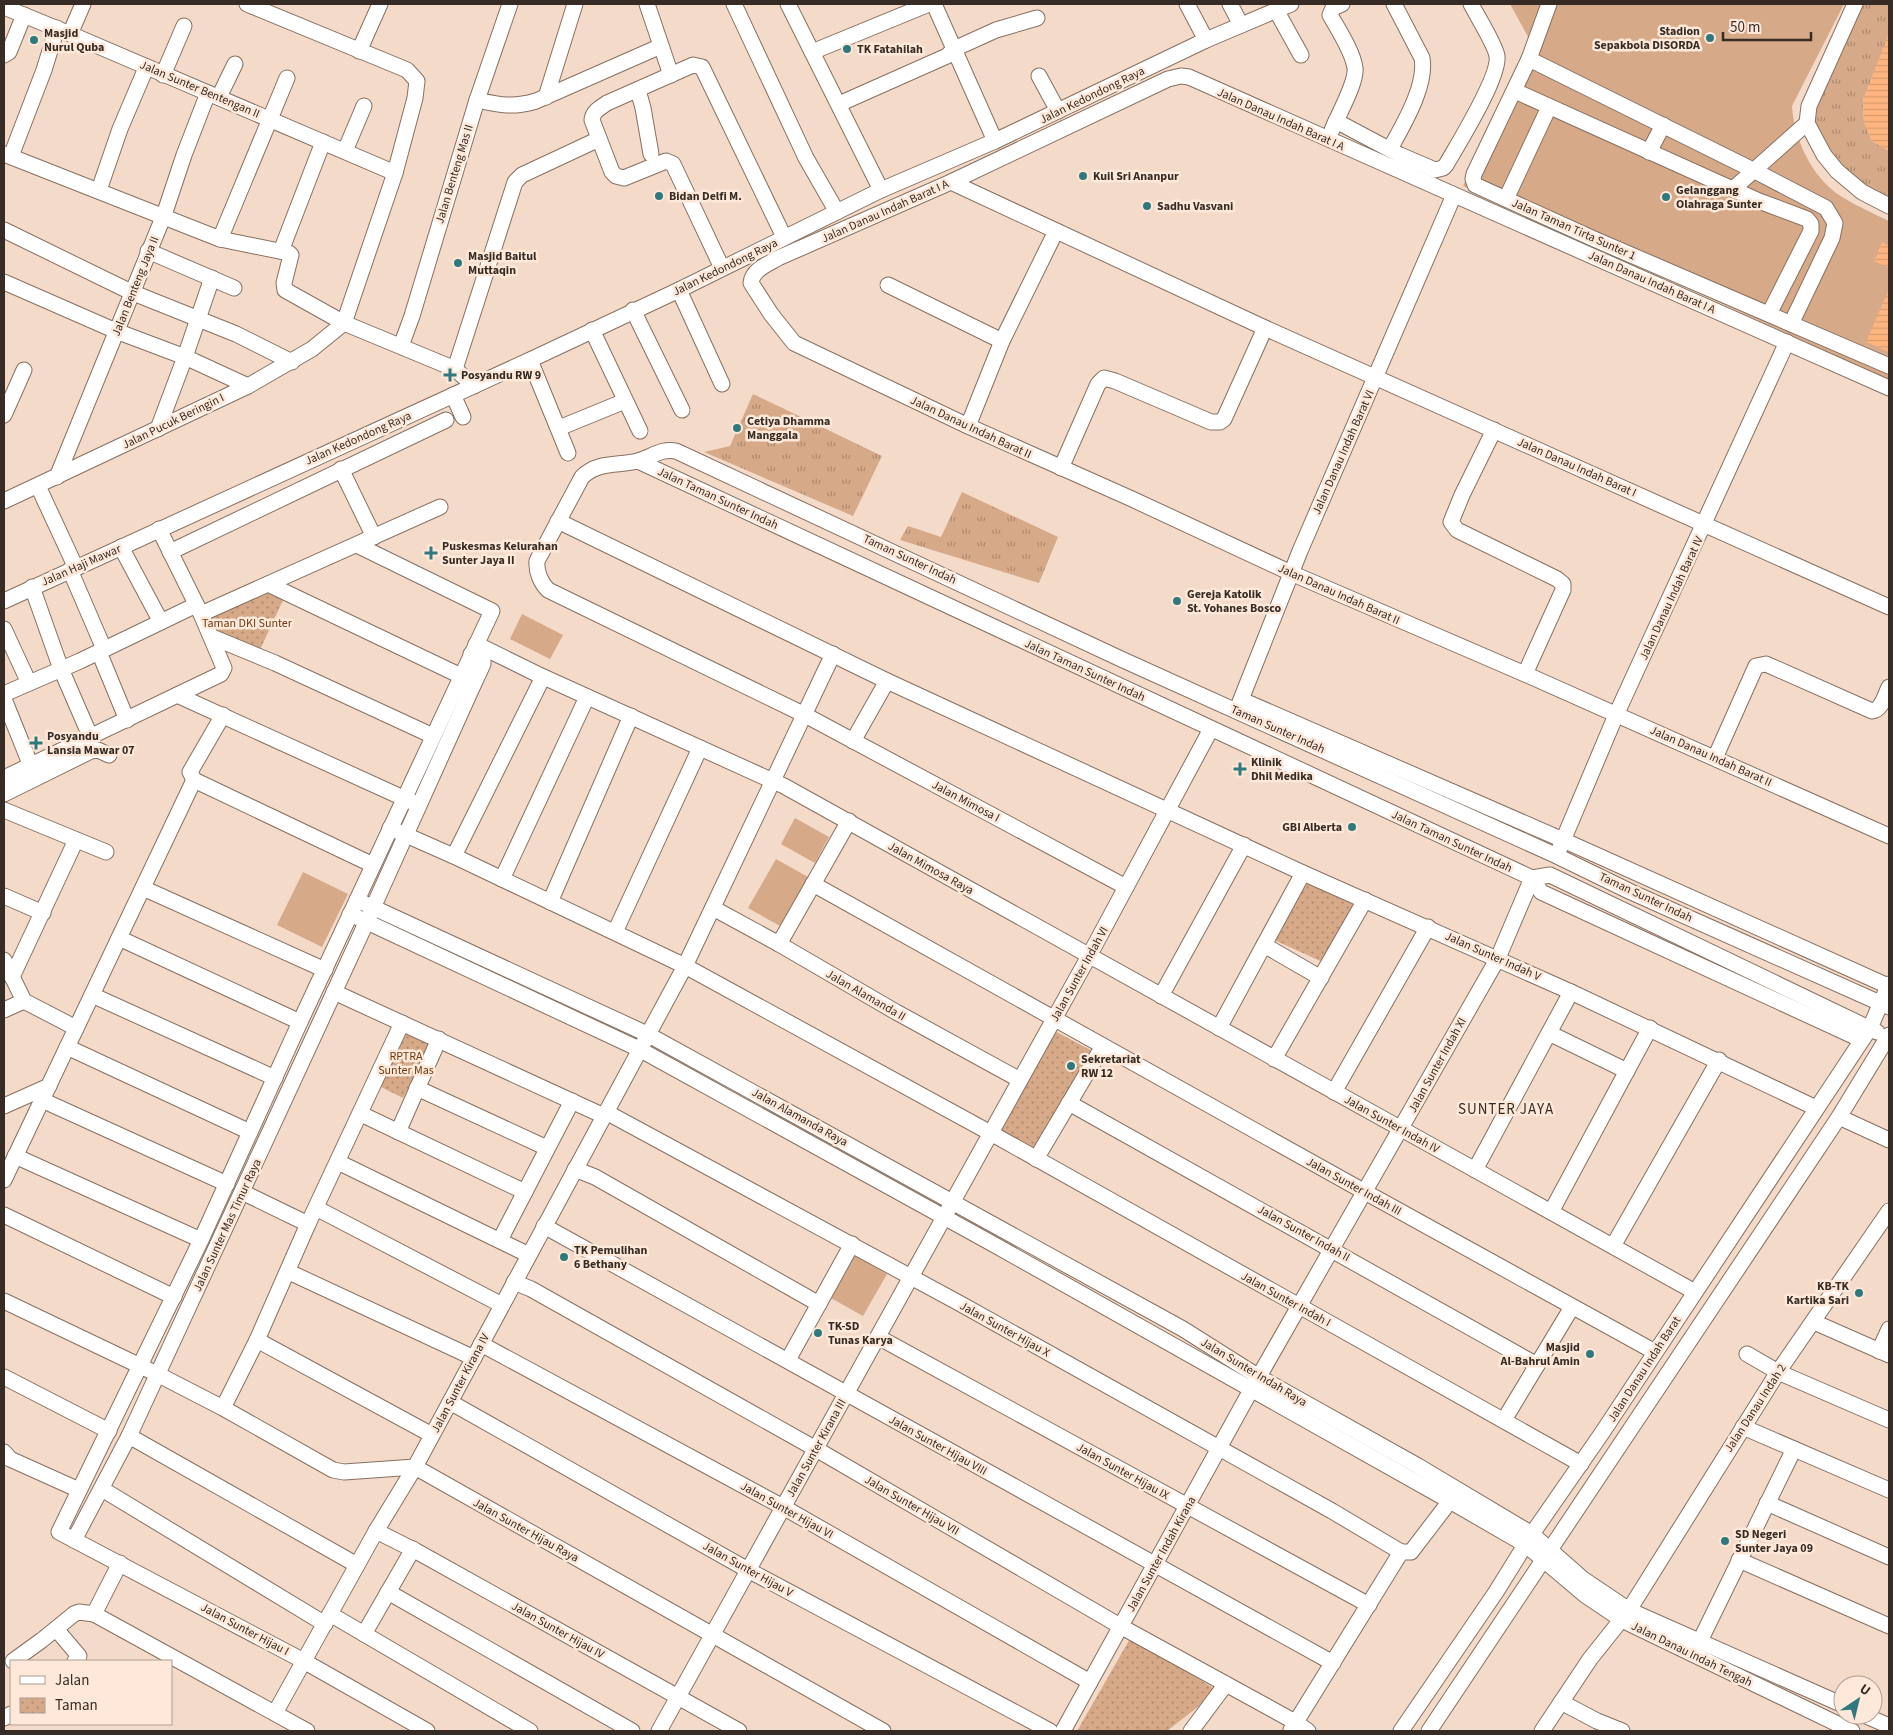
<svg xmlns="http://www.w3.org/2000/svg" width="1893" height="1735" font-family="'Source Sans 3',sans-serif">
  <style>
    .grass { fill: url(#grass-tufts) }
    .park { fill: url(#park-dots) }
    .pitch { fill: #d6a989 }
    .water { fill: url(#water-rules) }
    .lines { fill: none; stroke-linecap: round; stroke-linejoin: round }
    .minor-casing { stroke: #877060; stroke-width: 17 }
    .minor { stroke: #fff; stroke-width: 15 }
    .poi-dot { fill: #2f787d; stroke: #fee8d9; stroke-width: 2 }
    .labels { text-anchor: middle; stroke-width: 5; stroke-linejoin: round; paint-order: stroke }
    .poi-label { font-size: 12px; font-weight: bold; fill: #362c25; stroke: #fee8d9; text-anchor: start }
    .street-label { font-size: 12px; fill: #362c25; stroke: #fee8d9 }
    .park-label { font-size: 12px; fill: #6b3c15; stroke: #fee8d9 }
    .quarter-label { font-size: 15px; letter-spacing: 1px; fill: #362c25; stroke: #fee8d9 }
  </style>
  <defs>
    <pattern id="grass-tufts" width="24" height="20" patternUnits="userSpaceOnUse" patternTransform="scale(1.25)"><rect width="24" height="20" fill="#d6a989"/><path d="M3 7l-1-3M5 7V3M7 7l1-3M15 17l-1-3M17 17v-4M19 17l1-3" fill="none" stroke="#ae8a70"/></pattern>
    <pattern id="park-dots" width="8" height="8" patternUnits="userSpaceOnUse" patternTransform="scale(1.25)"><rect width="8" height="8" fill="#d6a989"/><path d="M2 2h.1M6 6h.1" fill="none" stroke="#ae8a70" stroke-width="1.8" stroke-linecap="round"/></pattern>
    <pattern id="water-rules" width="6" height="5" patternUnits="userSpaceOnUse" patternTransform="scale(1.25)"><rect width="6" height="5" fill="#feb580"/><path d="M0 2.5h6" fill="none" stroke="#da9c6e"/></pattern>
  </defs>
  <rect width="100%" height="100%" fill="#f4dac8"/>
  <g class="grass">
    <polygon points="1855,4 1889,4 1889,35 1863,100 1864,122 1872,141 1889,151 1889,205 1862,192 1816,141 1809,106"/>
    <polygon points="753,394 882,456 853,516 704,452 730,446"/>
    <polygon points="962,492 1058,537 1039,583 900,540 908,526 941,537"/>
  </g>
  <g class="park">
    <polygon points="268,588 284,598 258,654 214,634 205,616"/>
    <polygon points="1304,880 1360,905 1327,964 1272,939"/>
    <polygon points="409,1028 433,1040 403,1098 379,1086"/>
    <polygon points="1051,1029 1094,1052 1037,1151 1000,1131"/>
    <polygon points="1131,1637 1218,1691 1167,1731 1077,1731"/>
  </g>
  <g class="pitch">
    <path d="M1510,4h334l-52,102c2,29 15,60 36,80 14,14 43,26 61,35v159l-426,-194 69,-142z"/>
    <polygon points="522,614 563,635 550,659 510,639"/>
    <polygon points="795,818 829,837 815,863 781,844"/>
    <polygon points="776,859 808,877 780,926 748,908"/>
    <polygon points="303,872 348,894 322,947 277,925"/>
    <polygon points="853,1254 887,1274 863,1316 829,1297"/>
  </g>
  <g class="water">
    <polygon points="1889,33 1889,151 1872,141 1864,122 1863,100"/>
    <polygon points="1882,242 1889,246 1889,268 1874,261"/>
    <polygon points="1889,289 1889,352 1866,342"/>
  </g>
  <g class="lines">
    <defs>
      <g id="minor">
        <polyline points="647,4 671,75"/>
        <polyline points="734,4 806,158 837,212"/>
        <polyline points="788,4 881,190"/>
        <polyline points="934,4 995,141"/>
        <polyline points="1187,4 1206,40"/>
        <polyline points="1230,4 1241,25"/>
        <polyline points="1549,4 1529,59 1474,174 1473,179 1475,185 1594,239 1889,366"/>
        <polyline points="1855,4 1809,106 1807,123 1824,155 1837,171 1862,192 1889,206"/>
        <polyline points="4,7 70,34 395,173"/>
        <polyline points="1276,10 1301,55"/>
        <polyline points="70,34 83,4"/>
        <polyline points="359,51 380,4"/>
        <polyline points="812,52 929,4"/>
        <polyline points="4,55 9,52 24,15"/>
        <polyline points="1529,59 1753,170 1826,208 1835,223 1832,238 1791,324"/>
        <polyline points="163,75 184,26"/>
        <polyline points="1039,76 1058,111"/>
        <polyline points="638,90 643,108 651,154"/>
        <polyline points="1515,91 1759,201 1807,219 1811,224 1811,231 1769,314"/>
        <polyline points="219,97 235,64"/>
        <polyline points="546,97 575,4"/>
        <path d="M477,100c23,5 36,8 59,1l125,-55"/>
        <polyline points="839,104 947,56 954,49 996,30 1037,18"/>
        <path d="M1336,121l64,34 35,15 8,-2 3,-3c12,-21 54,-88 51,-109 -2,-12 -20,-40 -26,-52"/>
        <path d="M1332,130c6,-15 25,-48 23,-62 -2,-16 -17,-39 -25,-53l3,-7 9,-4"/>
        <path d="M1390,149c13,-24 37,-63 32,-91l-28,-54"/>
        <polyline points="345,151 364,106"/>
        <polyline points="1649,152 1663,125"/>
        <polyline points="4,154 220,239 289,253 291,255 284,283 285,290 344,323 455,369 474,386"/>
        <polyline points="11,156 44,70 57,28"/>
        <polyline points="951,182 1265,328 1889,607"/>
        <polyline points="1733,189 1807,123"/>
        <polyline points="99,190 120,129 146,68"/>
        <polyline points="1506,199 1549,107"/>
        <polyline points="4,230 131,292 236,334 292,362"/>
        <polyline points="220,239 287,78"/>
        <polyline points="148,251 234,288"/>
        <polyline points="281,251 323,142"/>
        <path d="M722,268l-49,-104 -7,-3 -42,17 -8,-2 -4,-4 -20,-52c1,-9 8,-12 15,-17l86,-38 9,2 82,170"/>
        <polyline points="4,282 116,331 185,357 248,386"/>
        <polyline points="888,285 1002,341"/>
        <polyline points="679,290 722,384"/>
        <polyline points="633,310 682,410"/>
        <polyline points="592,330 640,431"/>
        <polyline points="401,346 412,316 477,100 510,4"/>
        <polyline points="530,360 568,453"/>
        <polyline points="455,369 515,182 522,175 599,139"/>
        <path d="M1889,388l-700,-311 -8,-1 -13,3 -217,103 -173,76c-10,6 -26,12 -27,25l20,31 23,29 174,83 164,73 159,74 234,101 364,162"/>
        <polyline points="453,395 463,417"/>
        <polyline points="4,415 24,370"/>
        <polyline points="968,426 1002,341 1056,231"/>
        <polyline points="559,428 625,401"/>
        <polyline points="158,429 185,357 212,278"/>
        <polyline points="1494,430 1462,495 1451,522 1457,530 1557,579 1563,584 1563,590 1525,674"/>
        <polyline points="638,461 1532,878 1541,892 1862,1040"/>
        <polyline points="1061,468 1098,384 1104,378 1115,381 1211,422 1220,422 1224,419 1265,328"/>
        <polyline points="341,469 374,537"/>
        <polyline points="57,477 164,215 184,155 208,93"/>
        <polyline points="38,486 76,568"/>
        <polyline points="4,501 248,386 312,349 344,323 395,173 415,98 417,81 407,70 247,4"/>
        <polyline points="558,521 887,681 1303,873 1571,992 1816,1108"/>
        <polyline points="357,545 492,611 300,1022 201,1240 59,1532 300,1659 427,1731"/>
        <polyline points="121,547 161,622"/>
        <polyline points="170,552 446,420"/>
        <polyline points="70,570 104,649"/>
        <polyline points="268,584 461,676"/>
        <polyline points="32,587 61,669 91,738"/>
        <polyline points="4,601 530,360 679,290 881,190 995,141 1206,40 1291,4"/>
        <polyline points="201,614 440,507"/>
        <polyline points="4,629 29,683"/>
        <polyline points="212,637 275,663 433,736"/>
        <polyline points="476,644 537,674 784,786 1695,1292"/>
        <polyline points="99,652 127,720"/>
        <polyline points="4,694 80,661 196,605"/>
        <polyline points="177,695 412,802"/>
        <polyline points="4,699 31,766"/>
        <polyline points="1242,700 1563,840 1888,986"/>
        <polyline points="1238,707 1300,551 1454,195"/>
        <polyline points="853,741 887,681"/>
        <path d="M1715,758l41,-92 10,-2 106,47c10,-1 13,-16 17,-24"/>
        <polyline points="4,778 221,674 224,668 201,614 159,529"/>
        <polyline points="194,780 373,865"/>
        <polyline points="194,780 190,772 223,715"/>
        <polyline points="4,794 91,751 98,750 109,755"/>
        <polyline points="4,810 106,852"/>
        <polyline points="390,828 458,858 685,966 996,1136 1581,1464"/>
        <polyline points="1559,850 1616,715 1787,342"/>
        <polyline points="454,856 543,677"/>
        <polyline points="1532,878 1550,875 1877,1032"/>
        <polyline points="502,879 587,697"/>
        <polyline points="813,884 1365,1192 1655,1352"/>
        <path d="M1126,887l-321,-172 -257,-125c-7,-7 -12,-18 -11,-29l45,-84c16,-16 36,-11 56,-16 14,-4 23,-13 38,-10l445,208 436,197 74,36 258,115"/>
        <polyline points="143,888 325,970"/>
        <polyline points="4,896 43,913"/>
        <polyline points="357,900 647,1034 1183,1329 1259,1377 1418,1466 1532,1534 1583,1579 1629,1610 1843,1705"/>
        <polyline points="550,902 631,716"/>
        <polyline points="713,908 779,944 896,1012 1020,1080"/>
        <polyline points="350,914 639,1049 993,1244 1450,1501 1526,1545 1585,1595 1622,1620 1852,1731"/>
        <polyline points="615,932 700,748"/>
        <polyline points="119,938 300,1022"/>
        <polyline points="779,944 849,821"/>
        <polyline points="1264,945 1321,978"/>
        <polyline points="4,960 24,1001 76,1028"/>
        <polyline points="12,977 76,840"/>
        <polyline points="334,992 604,1116"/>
        <polyline points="92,995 275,1078"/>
        <polyline points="1161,996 1244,845"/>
        <polyline points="4,1010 24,1001"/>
        <polyline points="1219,1028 1303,873"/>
        <polyline points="1549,1033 1627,1071"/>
        <polyline points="67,1047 250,1132"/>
        <polyline points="1274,1059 1365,900"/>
        <polyline points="417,1088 547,1148"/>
        <polyline points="1334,1092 1428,927"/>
        <polyline points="42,1100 227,1184"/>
        <polyline points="1069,1103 1537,1365"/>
        <polyline points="4,1106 49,1086"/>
        <polyline points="606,1112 959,1303 1332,1511 1401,1552"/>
        <polyline points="361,1114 525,1192"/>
        <polyline points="1839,1117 1889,1140"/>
        <polyline points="398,1132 439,1039"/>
        <polyline points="15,1156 201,1240"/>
        <polyline points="1036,1159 1103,1046"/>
        <polyline points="338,1162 529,1255"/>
        <polyline points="575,1169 595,1177 819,1304"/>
        <polyline points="1475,1170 1571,992"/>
        <polyline points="4,1180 194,780"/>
        <polyline points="242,1192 308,1224"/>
        <polyline points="316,1208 502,1305"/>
        <polyline points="1551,1212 1650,1028"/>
        <polyline points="4,1215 174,1297"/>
        <polyline points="544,1226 1333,1663"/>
        <polyline points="500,1240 572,1101"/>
        <polyline points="1613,1246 1719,1060"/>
        <polyline points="289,1272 474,1358"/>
        <polyline points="514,1282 531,1289 816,1449 1120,1626 1297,1723 1308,1731"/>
        <polyline points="4,1301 157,1374 223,1408 333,1470 344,1472 415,1467 883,1731"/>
        <polyline points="1814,1322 1889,1355"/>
        <polyline points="878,1337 1369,1605"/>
        <polyline points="257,1340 432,1435"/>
        <polyline points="481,1344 783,1507 1090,1682"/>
        <polyline points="1879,1351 1889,1329"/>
        <polyline points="1747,1354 1778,1372 1889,1420"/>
        <polyline points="788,1360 852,1244"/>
        <polyline points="4,1377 109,1431"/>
        <polyline points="450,1402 748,1570 1050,1731"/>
        <polyline points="223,1408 257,1340 308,1224 402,1023"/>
        <polyline points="1504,1420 1572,1307"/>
        <polyline points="1743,1427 1889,1490"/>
        <polyline points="129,1436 357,1565"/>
        <polyline points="4,1452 10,1459 79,1490"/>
        <polyline points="102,1489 325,1624"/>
        <polyline points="1767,1503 1889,1557"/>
        <polyline points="376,1531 416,1551 739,1731"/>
        <polyline points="74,1540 129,1436 367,921 471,690 483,664 483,660 471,654"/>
        <polyline points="1739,1560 1889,1626"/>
        <polyline points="120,1563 94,1614 307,1731"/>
        <polyline points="388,1592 632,1731"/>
        <polyline points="330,1614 530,1731"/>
        <polyline points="56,1629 79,1656 75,1661"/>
        <polyline points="364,1634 413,1549"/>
        <polyline points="1700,1641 1794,1449"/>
        <polyline points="13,1661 42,1640 74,1614 79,1612 94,1614"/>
        <polyline points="1561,1702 1597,1721 1622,1731"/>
        <polyline points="275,1713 376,1531 415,1467 685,966 833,654"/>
        <polyline points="1864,1715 1889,1726"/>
        <polyline points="4,1718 11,1714"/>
        <polyline points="1291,1730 1401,1552 1411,1552 1450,1501"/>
        <polyline points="659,1731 1089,956 1211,729"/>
        <polyline points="1063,1731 1246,1399 1498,958 1532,878"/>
        <polyline points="1191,1731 1226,1684"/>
        <polyline points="1401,1731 1496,1592 1532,1534 1602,1433 1870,1028 1889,984"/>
        <polyline points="1429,1731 1839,1117 1889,1035"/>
        <polyline points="1542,1731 1590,1659 1629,1610 1778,1372 1889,1211"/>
      </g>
    </defs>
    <use href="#minor" class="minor-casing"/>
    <use href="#minor" class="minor"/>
  </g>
  <g class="poi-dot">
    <circle cx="1710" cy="38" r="5"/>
    <circle cx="34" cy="40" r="5"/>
    <circle cx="847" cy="49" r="5"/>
    <circle cx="1083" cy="176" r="5"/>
    <circle cx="659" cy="196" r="5"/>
    <circle cx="1666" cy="197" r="5"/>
    <circle cx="1147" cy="206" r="5"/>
    <circle cx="458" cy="263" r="5"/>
    <path d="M447.5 367.5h5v5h5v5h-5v5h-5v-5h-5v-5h5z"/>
    <circle cx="737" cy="428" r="5"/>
    <path d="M428.5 545.5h5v5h5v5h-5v5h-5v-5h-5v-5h5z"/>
    <circle cx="1177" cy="601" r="5"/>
    <path d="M33.5 735.5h5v5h5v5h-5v5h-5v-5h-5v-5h5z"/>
    <path d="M1237.5 761.5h5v5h5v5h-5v5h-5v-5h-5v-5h5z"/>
    <circle cx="1352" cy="827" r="5"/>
    <circle cx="1071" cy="1066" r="5"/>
    <circle cx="564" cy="1257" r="5"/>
    <circle cx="1859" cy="1293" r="5"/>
    <circle cx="818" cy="1333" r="5"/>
    <circle cx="1590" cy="1354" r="5"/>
    <circle cx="1725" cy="1541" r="5"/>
  </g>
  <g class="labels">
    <g class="poi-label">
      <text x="1700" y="35" text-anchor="end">Stadion<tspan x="1700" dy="14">Sepakbola DISORDA</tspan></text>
      <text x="44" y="37">Masjid<tspan x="44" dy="14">Nurul Quba</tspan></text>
      <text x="857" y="53">TK Fatahilah</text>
      <text x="1093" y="180">Kuil Sri Ananpur</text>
      <text x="1676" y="194">Gelanggang<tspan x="1676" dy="14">Olahraga Sunter</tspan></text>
      <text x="669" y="200">Bidan Delfi M.</text>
      <text x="1157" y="210">Sadhu Vasvani</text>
      <text x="468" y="260">Masjid Baitul<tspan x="468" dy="14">Muttaqin</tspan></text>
      <text x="461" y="379">Posyandu RW 9</text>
      <text x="747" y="425">Cetiya Dhamma<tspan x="747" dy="14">Manggala</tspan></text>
      <text x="442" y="550">Puskesmas Kelurahan<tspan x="442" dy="14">Sunter Jaya II</tspan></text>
      <text x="1187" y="598">Gereja Katolik<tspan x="1187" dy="14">St. Yohanes Bosco</tspan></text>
      <text x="47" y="740">Posyandu<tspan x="47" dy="14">Lansia Mawar 07</tspan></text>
      <text x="1251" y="766">Klinik<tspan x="1251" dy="14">Dhil Medika</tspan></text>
      <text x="1342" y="831" text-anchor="end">GBI Alberta</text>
      <text x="1081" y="1063">Sekretariat<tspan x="1081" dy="14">RW 12</tspan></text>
      <text x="574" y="1254">TK Pemulihan<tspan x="574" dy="14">6 Bethany</tspan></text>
      <text x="1849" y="1290" text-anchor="end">KB-TK<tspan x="1849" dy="14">Kartika Sari</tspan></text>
      <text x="828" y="1330">TK-SD<tspan x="828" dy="14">Tunas Karya</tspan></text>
      <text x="1580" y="1351" text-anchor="end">Masjid<tspan x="1580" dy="14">Al-Bahrul Amin</tspan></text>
      <text x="1735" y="1538">SD Negeri<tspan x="1735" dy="14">Sunter Jaya 09</tspan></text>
    </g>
    <g class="street-label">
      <text transform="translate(200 89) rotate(23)" y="4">Jalan Sunter Bentengan II</text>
      <text transform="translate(1092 95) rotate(-26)" y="4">Jalan Kedondong Raya</text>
      <text transform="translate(1281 119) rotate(24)" y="4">Jalan Danau Indah Barat I A</text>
      <text transform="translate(454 174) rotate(-73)" y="4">Jalan Benteng Mas II</text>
      <text transform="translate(885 211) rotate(-24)" y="4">Jalan Danau Indah Barat I A</text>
      <text transform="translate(1574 229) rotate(24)" y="4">Jalan Taman Tirta Sunter 1</text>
      <text transform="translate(725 267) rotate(-26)" y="4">Jalan Kedondong Raya</text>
      <text transform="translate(1652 282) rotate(24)" y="4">Jalan Danau Indah Barat I A</text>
      <text transform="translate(135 286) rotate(-68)" y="4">Jalan Benteng Jaya II</text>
      <text transform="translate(173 421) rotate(-26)" y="4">Jalan Pucuk Beringin I</text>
      <text transform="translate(971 427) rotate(25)" y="4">Jalan Danau Indah Barat II</text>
      <text transform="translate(358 438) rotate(-24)" y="4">Jalan Kedondong Raya</text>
      <text transform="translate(1343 452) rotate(-66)" y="4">Jalan Danau Indah Barat VI</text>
      <text transform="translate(1577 467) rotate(24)" y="4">Jalan Danau Indah Barat I</text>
      <text transform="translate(718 498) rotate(25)" y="4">Jalan Taman Sunter Indah</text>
      <text transform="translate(910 559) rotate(25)" y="4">Taman Sunter Indah</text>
      <text transform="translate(81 565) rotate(-24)" y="4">Jalan Haji Mawar</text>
      <text transform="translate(1339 594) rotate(24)" y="4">Jalan Danau Indah Barat II</text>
      <text transform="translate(1671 598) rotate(-65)" y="4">Jalan Danau Indah Barat IV</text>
      <text transform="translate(1085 670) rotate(25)" y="4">Jalan Taman Sunter Indah</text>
      <text transform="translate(1278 729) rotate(24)" y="4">Taman Sunter Indah</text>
      <text transform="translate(1711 756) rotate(24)" y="4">Jalan Danau Indah Barat II</text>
      <text transform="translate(966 801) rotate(28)" y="4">Jalan Mimosa I</text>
      <text transform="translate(1452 841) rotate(25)" y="4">Jalan Taman Sunter Indah</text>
      <text transform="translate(931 868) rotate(29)" y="4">Jalan Mimosa Raya</text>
      <text transform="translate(1646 897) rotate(25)" y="4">Taman Sunter Indah</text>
      <text transform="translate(1493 956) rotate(24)" y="4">Jalan Sunter Indah V</text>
      <text transform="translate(1079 974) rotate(-61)" y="4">Jalan Sunter Indah VI</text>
      <text transform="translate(866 995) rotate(30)" y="4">Jalan Alamanda II</text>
      <text transform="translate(1437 1065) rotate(-61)" y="4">Jalan Sunter Indah XI</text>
      <text transform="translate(800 1117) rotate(29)" y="4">Jalan Alamanda Raya</text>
      <text transform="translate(1392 1124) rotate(29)" y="4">Jalan Sunter Indah IV</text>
      <text transform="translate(1354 1186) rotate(29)" y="4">Jalan Sunter Indah III</text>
      <text transform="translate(227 1225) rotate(-65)" y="4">Jalan Sunter Mas Timur Raya</text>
      <text transform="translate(1304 1233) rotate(29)" y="4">Jalan Sunter Indah II</text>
      <text transform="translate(1286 1299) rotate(29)" y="4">Jalan Sunter Indah I</text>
      <text transform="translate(1005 1329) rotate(29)" y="4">Jalan Sunter Hijau X</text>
      <text transform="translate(1644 1369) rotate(-57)" y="4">Jalan Danau Indah Barat</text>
      <text transform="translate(1254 1372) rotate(31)" y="4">Jalan Sunter Indah Raya</text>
      <text transform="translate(460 1383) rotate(-62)" y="4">Jalan Sunter Kirana IV</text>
      <text transform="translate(1755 1408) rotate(-57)" y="4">Jalan Danau Indah 2</text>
      <text transform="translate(938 1445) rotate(29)" y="4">Jalan Sunter Hijau VIII</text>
      <text transform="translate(816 1448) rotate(-61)" y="4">Jalan Sunter Kirana III</text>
      <text transform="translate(1123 1471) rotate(29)" y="4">Jalan Sunter Hijau IX</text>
      <text transform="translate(912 1505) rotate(30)" y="4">Jalan Sunter Hijau VII</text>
      <text transform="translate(787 1510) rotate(29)" y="4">Jalan Sunter Hijau VI</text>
      <text transform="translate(526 1530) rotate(29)" y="4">Jalan Sunter Hijau Raya</text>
      <text transform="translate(1161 1554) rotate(-61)" y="4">Jalan Sunter Indah Kirana</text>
      <text transform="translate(748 1569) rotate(29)" y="4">Jalan Sunter Hijau V</text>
      <text transform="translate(245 1629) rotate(28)" y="4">Jalan Sunter Hijau I</text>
      <text transform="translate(558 1630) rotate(29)" y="4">Jalan Sunter Hijau IV</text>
      <text transform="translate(1692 1654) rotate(26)" y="4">Jalan Danau Indah Tengah</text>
    </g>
    <g class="park-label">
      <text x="247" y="627">Taman DKI Sunter</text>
      <text x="406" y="1060">RPTRA<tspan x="406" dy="14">Sunter Mas</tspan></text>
    </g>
    <g class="quarter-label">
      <text x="1506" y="1114">SUNTER JAYA</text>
    </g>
  </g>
  <rect width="1893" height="1735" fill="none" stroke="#362c25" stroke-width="10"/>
  <rect x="10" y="1660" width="162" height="65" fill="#fee8d9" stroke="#ae9d91"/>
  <rect x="20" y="1676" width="25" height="8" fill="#ffffff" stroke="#ae9d91"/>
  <text x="55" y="1685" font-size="15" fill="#362c25">Jalan</text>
  <rect x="20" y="1698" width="25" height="15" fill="url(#park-dots)" stroke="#ae9d91"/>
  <text x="55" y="1710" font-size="15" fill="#362c25">Taman</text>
  <g transform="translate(1858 1700) rotate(35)"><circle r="24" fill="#fee8d9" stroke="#ae9d91"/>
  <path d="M0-4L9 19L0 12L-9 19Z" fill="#2f787d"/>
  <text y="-8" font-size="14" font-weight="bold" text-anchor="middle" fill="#362c25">U</text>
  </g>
  <path d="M1723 32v8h88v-8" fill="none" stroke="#362c25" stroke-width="2.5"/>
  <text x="1730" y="32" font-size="15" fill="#362c25" stroke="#fee8d9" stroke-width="4" paint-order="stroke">50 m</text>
</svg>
